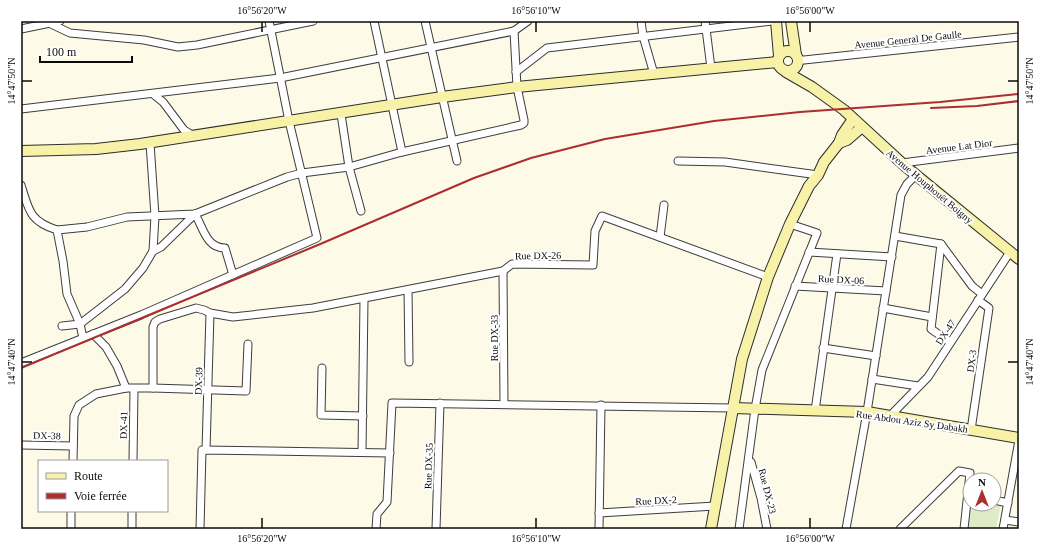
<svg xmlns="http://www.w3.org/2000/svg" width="1040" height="550" font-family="'Times New Roman',serif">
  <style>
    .pitch { fill: #ddecc6 }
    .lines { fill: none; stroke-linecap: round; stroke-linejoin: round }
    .street-casing { stroke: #3d3d3d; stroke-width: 9 }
    .secondary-casing { stroke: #2c2c2c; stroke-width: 12 }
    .street { stroke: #fff; stroke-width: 7 }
    .secondary { stroke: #f8f2a8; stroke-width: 10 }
    .rail { stroke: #ad2e2f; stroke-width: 2 }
    .ticks { fill: none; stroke: #0a0a0a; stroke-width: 1.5 }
    .labels { text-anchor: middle; stroke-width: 4; stroke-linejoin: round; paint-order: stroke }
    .street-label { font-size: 10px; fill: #0a0a0a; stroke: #fff }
    .neatline { fill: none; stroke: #0a0a0a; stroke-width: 1.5 }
    .ticks-label { font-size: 10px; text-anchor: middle; fill: #0a0a0a }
  </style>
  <rect width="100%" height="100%" fill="#fdfae8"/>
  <polygon class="pitch" points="994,503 1001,504 996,529 968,529 971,504 994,504"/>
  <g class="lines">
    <defs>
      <g id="street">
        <polyline points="374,21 402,152"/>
        <polyline points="425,21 457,161"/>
        <polyline points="641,21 643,36 654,74"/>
        <polyline points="705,21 711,68"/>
        <polyline points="49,23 70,33 144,40 178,47 197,45 313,21"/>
        <polyline points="21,29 60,21"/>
        <polyline points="798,60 804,60 1019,37"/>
        <polyline points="516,72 547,48 772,21"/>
        <polyline points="153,94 163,102 184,130 192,135"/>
        <polyline points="21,109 280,78 514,31 528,21"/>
        <polyline points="341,114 349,167 361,211"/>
        <polyline points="678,161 725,162 818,175"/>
        <polyline points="902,163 1019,148"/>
        <path d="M21,185c8,25 8,36 36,45l6,31 4,33 13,30 -18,2"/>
        <path d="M195,214c8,13 11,34 30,34l8,27"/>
        <polyline points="57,230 87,227 127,217 195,214 287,177 302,173 349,167 402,152 521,125 524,123 524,120 517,87 514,31"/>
        <polyline points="895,236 941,244 972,286 982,294"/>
        <polyline points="660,237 664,205"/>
        <polyline points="941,244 931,329 950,342"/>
        <polyline points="153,251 161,247 195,214"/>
        <polyline points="809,252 892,257"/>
        <polyline points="503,271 504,404"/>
        <polyline points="795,286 886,291"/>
        <polyline points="408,290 409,362"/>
        <polyline points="883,308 932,317"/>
        <polyline points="93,334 106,347 117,366 126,388"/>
        <polyline points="83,338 80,324 125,289 143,268 153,251 155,216 150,143"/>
        <polyline points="823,348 876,356"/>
        <polyline points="21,363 141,315 317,238 289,121 269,21"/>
        <polyline points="322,368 321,415 363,416"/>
        <polyline points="872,379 918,386"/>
        <polyline points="153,388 153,327 155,322 160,319 196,308 204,310 210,313 233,317 313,308 503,271 512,264 593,265 595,231 602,216 768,277"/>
        <polyline points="815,411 837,254"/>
        <polyline points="890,416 928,377 1010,252"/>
        <polyline points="971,430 989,308 978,300"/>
        <polyline points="21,445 73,446"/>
        <polyline points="206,450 210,313"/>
        <polyline points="362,452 364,299"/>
        <polyline points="73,461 74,416 79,405 96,394 126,388 153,388 246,391 248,344"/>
        <polyline points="133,461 134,389"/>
        <polyline points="751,462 761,498 767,529"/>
        <polyline points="994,500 1008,503"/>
        <polyline points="599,513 715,506"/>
        <polyline points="1005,520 1019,522"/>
        <polyline points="71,529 71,511"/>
        <polyline points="132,529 132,511"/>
        <polyline points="200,529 202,450 390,453"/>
        <polyline points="376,529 377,514 387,502 392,403 733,408"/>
        <polyline points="436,529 440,403"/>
        <polyline points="599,529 601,405"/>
        <polyline points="739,529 755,409 762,370 817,233 790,224"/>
        <polyline points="846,529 867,412 901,195 907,184 916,175"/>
        <polyline points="900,529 959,471 970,473 964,529"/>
        <polyline points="1003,529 1019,440"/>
      </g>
      <g id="secondary">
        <polyline points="776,21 779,56"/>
        <polyline points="791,21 796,55"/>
        <circle cx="788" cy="61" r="10"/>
        <polyline points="786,72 812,87 844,110 905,166 1019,259"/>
        <polyline points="839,143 847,140 862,127"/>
        <polyline points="21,151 96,149 140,144 442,97 517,87 778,62"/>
        <polyline points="733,408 867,412 1019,438"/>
        <polyline points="711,529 742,359 768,277 790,224 809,186 818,175 824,162 839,143 842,135 853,119"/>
      </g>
    </defs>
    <use href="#street" class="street-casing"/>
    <use href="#secondary" class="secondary-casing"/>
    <use href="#street" class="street"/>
    <use href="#secondary" class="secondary"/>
    <g class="rail">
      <polyline points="931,108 977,106 1019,101"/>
      <polyline points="21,368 318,245 474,178 531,158 605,139 714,121 800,112 940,102 1019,94"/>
    </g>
  </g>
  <path class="ticks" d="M262,22v10M536,22v10M810,22v10M22,81h10M1008,81h10M22,362h10M1008,362h10M262,518v10M536,518v10M810,518v10"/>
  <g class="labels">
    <g class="street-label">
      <text transform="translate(908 39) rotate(-6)" y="4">Avenue General De Gaulle</text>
      <text transform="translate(959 146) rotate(-7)" y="4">Avenue Lat Dior</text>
      <text transform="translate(930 186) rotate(40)" y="4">Avenue Houphouët Boigny</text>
      <text transform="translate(538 255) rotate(-1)" y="4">Rue DX-26</text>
      <text transform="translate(841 279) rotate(3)" y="4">Rue DX-06</text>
      <text transform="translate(945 332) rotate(-57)" y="4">DX-47</text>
      <text transform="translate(494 338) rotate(-90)" y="4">Rue DX-33</text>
      <text transform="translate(971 361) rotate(-82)" y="4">DX-3</text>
      <text transform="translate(198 381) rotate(-88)" y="4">DX-39</text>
      <text transform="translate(912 421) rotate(8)" y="4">Rue Abdou Aziz Sy Dabakh</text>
      <text transform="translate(123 425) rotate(-89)" y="4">DX-41</text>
      <text transform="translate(47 435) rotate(1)" y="4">DX-38</text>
      <text transform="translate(428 466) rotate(-88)" y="4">Rue DX-35</text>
      <text transform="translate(768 491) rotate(76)" y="4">Rue DX-23</text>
      <text transform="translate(656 500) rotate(-3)" y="4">Rue DX-2</text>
    </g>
  </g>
  <rect width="1040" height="550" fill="none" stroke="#ffffff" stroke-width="44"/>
  <rect x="38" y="460" width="130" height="52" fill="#ffffff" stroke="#9d9d9d"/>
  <rect x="46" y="473" width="20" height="6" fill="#f8f2a8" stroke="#9d9d9d"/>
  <text x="74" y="480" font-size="12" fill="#0a0a0a">Route</text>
  <rect x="46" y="493" width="20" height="6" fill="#ad2e2f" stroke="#9d9d9d"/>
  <text x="74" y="500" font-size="12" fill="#0a0a0a">Voie ferrée</text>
  <g transform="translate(982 492)"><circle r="19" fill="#ffffff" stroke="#9d9d9d"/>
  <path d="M0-3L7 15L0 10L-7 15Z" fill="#ad2e2f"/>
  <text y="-6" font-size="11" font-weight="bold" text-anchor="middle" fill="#0a0a0a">N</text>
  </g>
  <path d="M40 56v6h92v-6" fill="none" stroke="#0a0a0a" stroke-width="2"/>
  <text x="46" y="56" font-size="12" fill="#0a0a0a" stroke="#ffffff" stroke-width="3" paint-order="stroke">100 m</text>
  <rect x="22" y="22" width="996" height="506" class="neatline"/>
  <g class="ticks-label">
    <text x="262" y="14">16°56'20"W</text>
    <text x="536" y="14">16°56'10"W</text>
    <text x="810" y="14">16°56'00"W</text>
    <text transform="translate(11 81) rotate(-90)" y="4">14°47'50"N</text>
    <text transform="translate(1029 81) rotate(-90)" y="4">14°47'50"N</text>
    <text transform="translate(11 362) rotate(-90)" y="4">14°47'40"N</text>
    <text transform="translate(1029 362) rotate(-90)" y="4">14°47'40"N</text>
    <text x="262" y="542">16°56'20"W</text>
    <text x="536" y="542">16°56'10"W</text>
    <text x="810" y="542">16°56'00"W</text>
  </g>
</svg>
